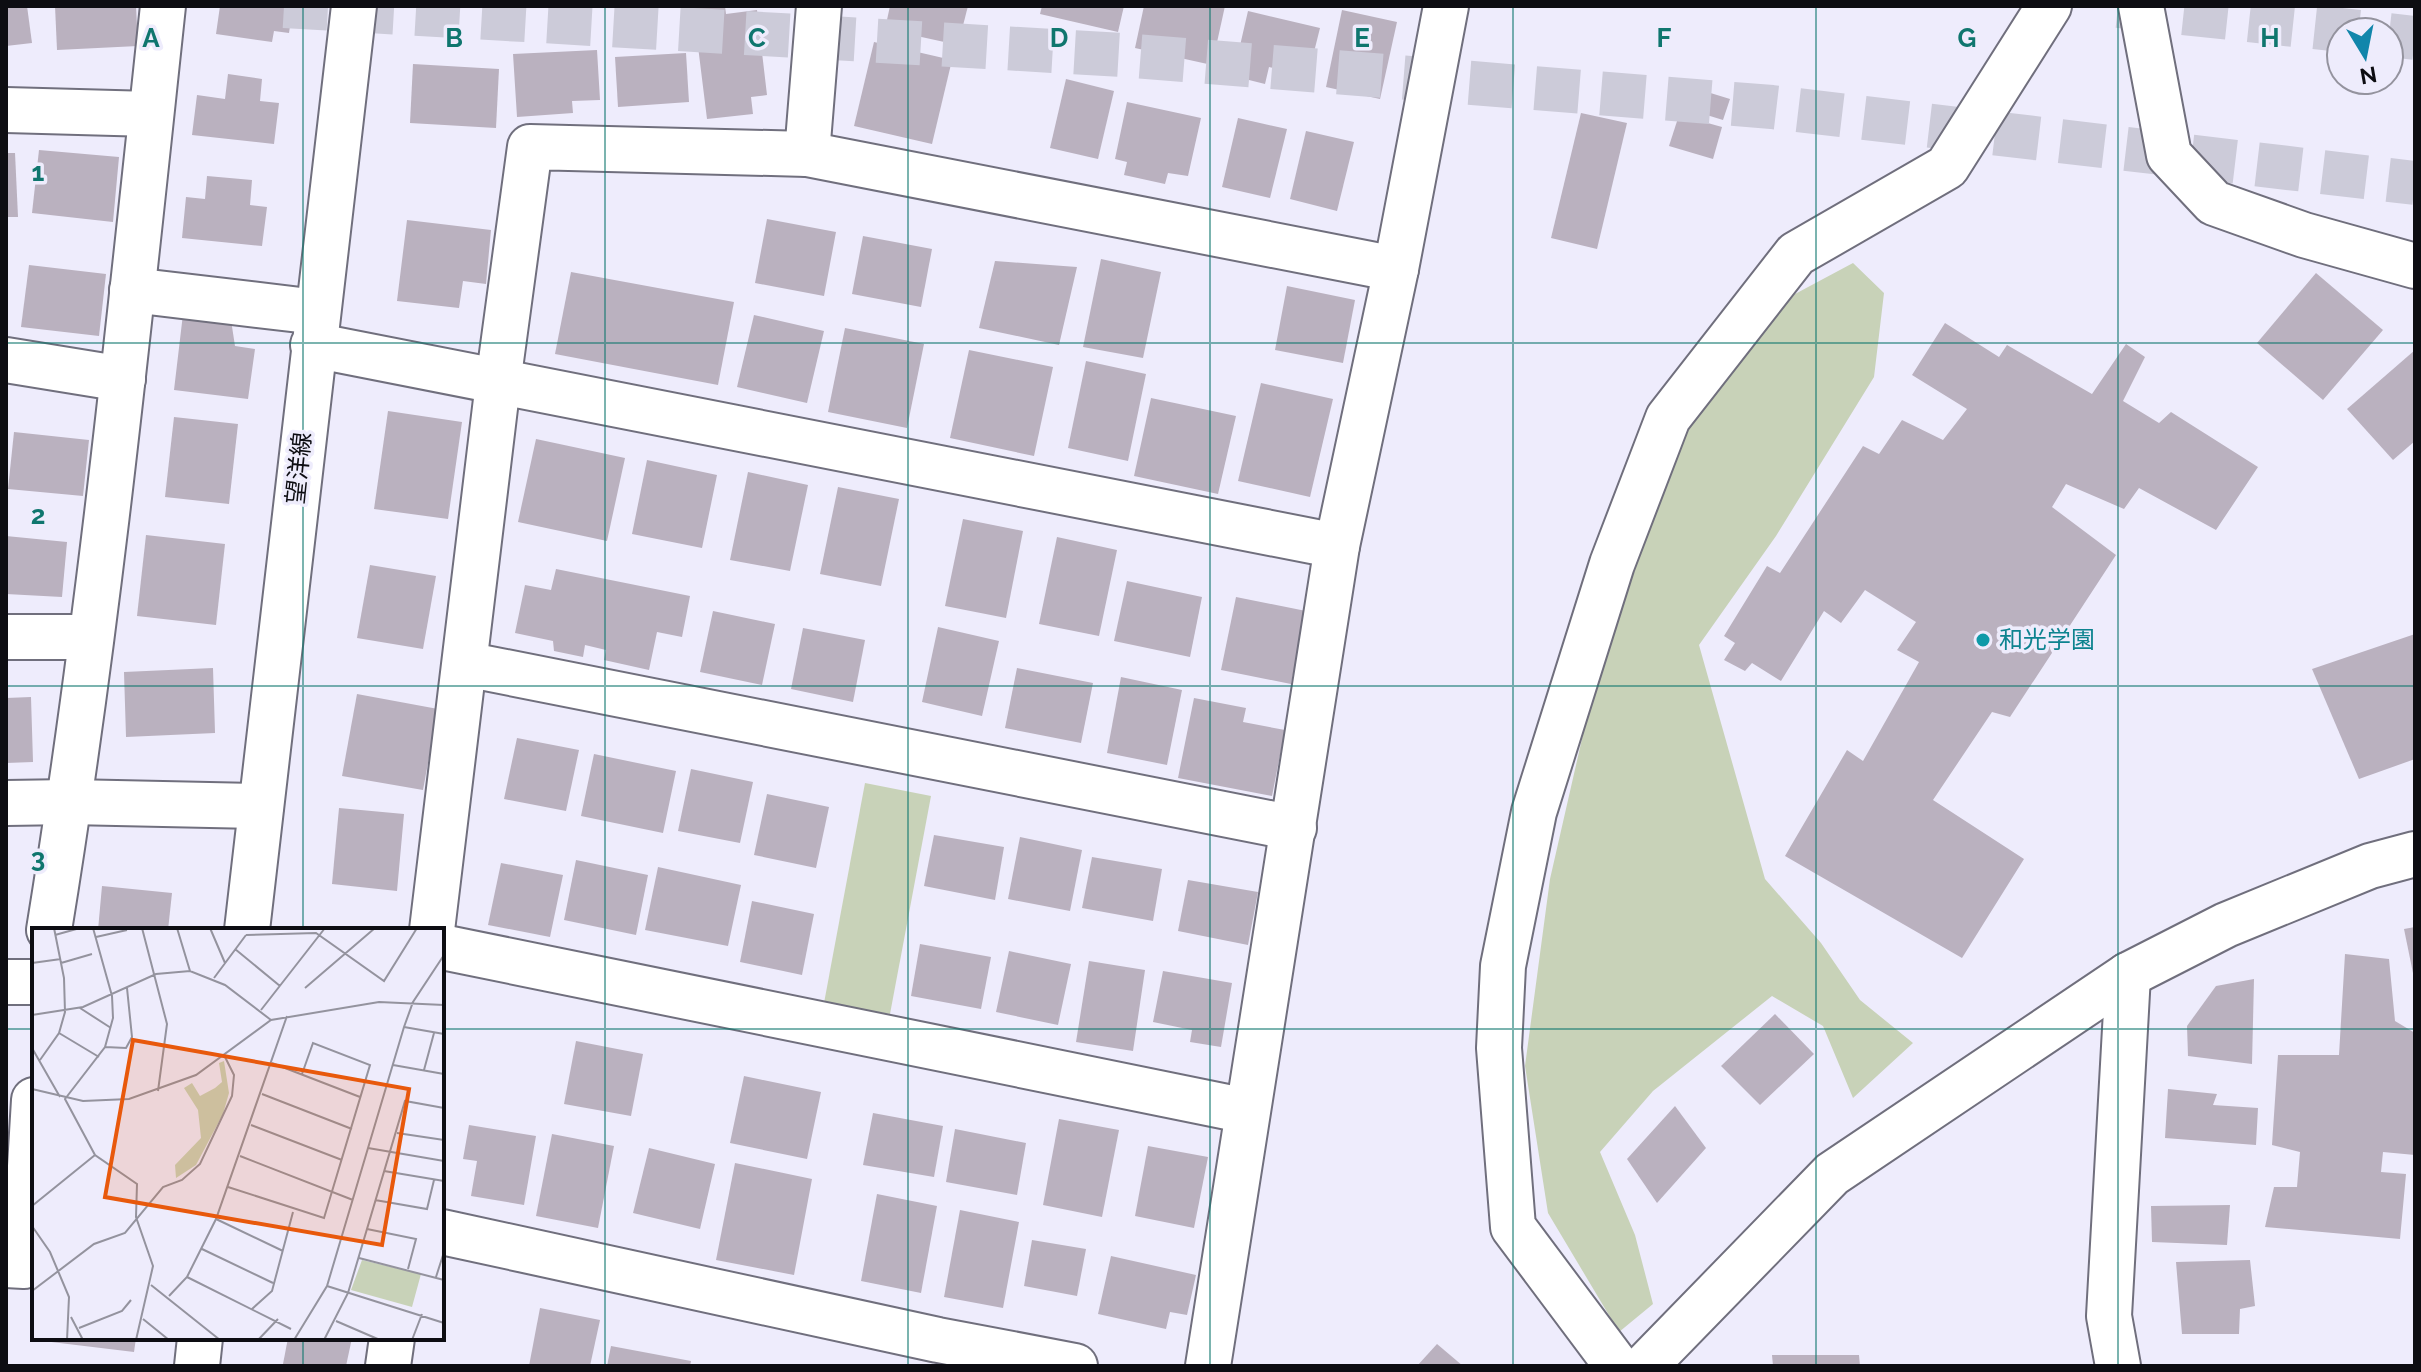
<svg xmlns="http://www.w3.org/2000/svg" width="2421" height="1372" font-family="Raleway,'Noto Sans JP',sans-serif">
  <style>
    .green { fill: #c8d2b8 }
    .building { fill: #bab1bf }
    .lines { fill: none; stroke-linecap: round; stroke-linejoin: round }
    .motorway-tunnel { stroke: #cccbd9; stroke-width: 44; stroke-dasharray: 44 22; stroke-linecap: butt }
    .minor-casing { stroke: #706f7d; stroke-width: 48 }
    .tertiary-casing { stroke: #706f7d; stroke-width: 48 }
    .minor { stroke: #fff; stroke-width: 44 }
    .tertiary { stroke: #fff; stroke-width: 44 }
    .grid { fill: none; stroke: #0f766e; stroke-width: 2; stroke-opacity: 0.55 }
    .culture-dot { fill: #0f9aa8; stroke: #eeecfc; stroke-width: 3 }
    .labels { text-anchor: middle; stroke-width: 7; stroke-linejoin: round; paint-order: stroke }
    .street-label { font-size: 24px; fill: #0d0d12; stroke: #eeecfc }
    .culture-label { font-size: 24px; fill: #0d838f; stroke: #eeecfc; text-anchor: start }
    .inset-road { fill: none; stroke: #94939e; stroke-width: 2 }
    .view { fill: #e8590c; fill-opacity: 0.15; stroke: #e8590c; stroke-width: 4 }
    .inset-edge { fill: none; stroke: #0d0d12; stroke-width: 4 }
    .grid-label { font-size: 26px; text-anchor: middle; font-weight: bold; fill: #0f766e; stroke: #eeecfc; stroke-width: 7; stroke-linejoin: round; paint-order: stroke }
  </style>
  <rect width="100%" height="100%" fill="#eeecfc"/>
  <g class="green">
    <polygon points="1853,263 1884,293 1874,377 1776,536 1699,645 1765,879 1821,943 1860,1000 1913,1043 1853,1098 1823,1026 1772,996 1653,1091 1600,1152 1635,1235 1653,1304 1619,1332 1548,1213 1525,1066 1550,879 1592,695 1650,517 1696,409 1795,294"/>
    <polygon points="865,783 931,796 890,1014 824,1003"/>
  </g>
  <g class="building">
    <polygon points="6,6 27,6 32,43 6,46"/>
    <polygon points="55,6 136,6 138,46 57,50"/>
    <polygon points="220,6 293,6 289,33 274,31 272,42 216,34"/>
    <polygon points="693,6 725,6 726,14 757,10 767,95 751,97 753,114 707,119"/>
    <polygon points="890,6 968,6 958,45 885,29"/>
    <polygon points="1042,6 1124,6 1118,32 1040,14"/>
    <polygon points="1144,6 1225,6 1212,65 1135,48"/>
    <polygon points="1342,10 1397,22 1380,99 1326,87"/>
    <polygon points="1248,11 1320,28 1308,76 1269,67 1265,84 1233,76"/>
    <polygon points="874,42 952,60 932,144 854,126"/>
    <polygon points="597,50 600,100 572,101 573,113 517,117 513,54"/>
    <polygon points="686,53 689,102 618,107 615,57"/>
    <polygon points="413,64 499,69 496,128 410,123"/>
    <polygon points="228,74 262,79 260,101 279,103 274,144 192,135 197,95 225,99"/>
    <polygon points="1066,79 1114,91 1098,159 1050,148"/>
    <polygon points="1691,87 1730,99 1723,120 1684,108"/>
    <polygon points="1127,102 1201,118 1188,176 1168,173 1165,184 1124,175 1127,162 1115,159"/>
    <polygon points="1581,113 1627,123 1597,249 1551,238"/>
    <polygon points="1679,115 1722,127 1713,159 1669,146"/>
    <polygon points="1238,118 1287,129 1270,198 1222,187"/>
    <polygon points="1306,131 1354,142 1337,211 1290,199"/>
    <polygon points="39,150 119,157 113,222 32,213"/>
    <polygon points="6,153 15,153 18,217 6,217"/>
    <polygon points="207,176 252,180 250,205 267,207 262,246 182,238 186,197 205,199"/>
    <polygon points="767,219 836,232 824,296 755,283"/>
    <polygon points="407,220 491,230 486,284 463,281 459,308 397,301"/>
    <polygon points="863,236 932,249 921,307 852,294"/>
    <polygon points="1101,259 1161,272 1143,358 1083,347"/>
    <polygon points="995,261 1077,267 1059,345 979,328"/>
    <polygon points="29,265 106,274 99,336 21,327"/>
    <polygon points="571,272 734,302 718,385 555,354"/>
    <polygon points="2316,273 2383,330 2323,400 2257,343"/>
    <polygon points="1287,286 1355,300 1343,363 1275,350"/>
    <polygon points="183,314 231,320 235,346 255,349 248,399 174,390"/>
    <polygon points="754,315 824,331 807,403 737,387"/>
    <polygon points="1945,323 1999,357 2007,345 2092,394 2126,344 2145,357 2123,401 2159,423 2171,412 2258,467 2216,530 2139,488 2124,509 2066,484 2052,507 2116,555 2010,717 1992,712 1933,800 2024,859 1962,958 1785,856 1847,750 1863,761 1919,662 1897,650 1916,622 1865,590 1841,623 1824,611 1781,681 1752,663 1745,671 1724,660 1735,643 1724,636 1767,566 1780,573 1863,446 1879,454 1902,420 1943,440 1967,409 1912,375"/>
    <polygon points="845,328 924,344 907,428 828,412"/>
    <polygon points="969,350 1053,367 1034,456 950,438"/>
    <polygon points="2415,350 2415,441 2393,460 2347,409"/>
    <polygon points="1086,361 1146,374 1128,461 1068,448"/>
    <polygon points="1261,383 1333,399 1310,497 1238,481"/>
    <polygon points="1151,398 1236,416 1218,494 1134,476"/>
    <polygon points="388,411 462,422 448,519 374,509"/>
    <polygon points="174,417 238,424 229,504 165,497"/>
    <polygon points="14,432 89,440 83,496 8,489"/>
    <polygon points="536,439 625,458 607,541 518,522"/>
    <polygon points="647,460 717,475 702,548 632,534"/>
    <polygon points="748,472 808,485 790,571 730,560"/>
    <polygon points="838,487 899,499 881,586 820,574"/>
    <polygon points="963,519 1023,531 1006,618 945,606"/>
    <polygon points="146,535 225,544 216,625 137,616"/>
    <polygon points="6,536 67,542 62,597 6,594"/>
    <polygon points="1057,537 1117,550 1099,636 1039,624"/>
    <polygon points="370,565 436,576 423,649 357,638"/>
    <polygon points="556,569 690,596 682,637 657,632 649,670 604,660 606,650 585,645 583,657 554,651 553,641 515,633 525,585 551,590"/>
    <polygon points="1127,581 1202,597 1190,657 1114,641"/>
    <polygon points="1236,597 1306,611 1291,684 1221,670"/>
    <polygon points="713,611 775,624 762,685 700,672"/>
    <polygon points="938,627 999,641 982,716 922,702"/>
    <polygon points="803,628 865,640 853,702 791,689"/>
    <polygon points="2415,634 2415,759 2359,779 2312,669"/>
    <polygon points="213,668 215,733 126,737 124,672"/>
    <polygon points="1017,668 1093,683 1081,743 1005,728"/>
    <polygon points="1121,677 1182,690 1167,765 1107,753"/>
    <polygon points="357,694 438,709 423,790 342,776"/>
    <polygon points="31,697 33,762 6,763 6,698"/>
    <polygon points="1194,698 1246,708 1243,722 1285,730 1272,796 1178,778"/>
    <polygon points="517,738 579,750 566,811 504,799"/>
    <polygon points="594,754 676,771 663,833 581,816"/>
    <polygon points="691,769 753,782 740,843 678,831"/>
    <polygon points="767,794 829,807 816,868 754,855"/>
    <polygon points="339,808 404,814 397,891 332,884"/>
    <polygon points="934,835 1004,847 995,900 924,886"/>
    <polygon points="1020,837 1082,850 1070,911 1008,899"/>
    <polygon points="1092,857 1162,869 1153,921 1082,908"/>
    <polygon points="576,860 648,875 636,935 564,920"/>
    <polygon points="501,863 563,875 550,937 488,925"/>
    <polygon points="658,867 741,885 728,946 645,930"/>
    <polygon points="1188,880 1258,892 1248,945 1178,931"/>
    <polygon points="102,886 172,893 168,930 98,930"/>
    <polygon points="752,901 814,914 802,975 740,962"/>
    <polygon points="2415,927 2415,978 2414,978 2404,929"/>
    <polygon points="920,944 991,957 981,1009 911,996"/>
    <polygon points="1009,951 1071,964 1058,1025 996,1012"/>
    <polygon points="2345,954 2389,959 2395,1021 2415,1033 2415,1155 2383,1152 2381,1172 2406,1174 2400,1239 2265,1227 2274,1187 2297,1187 2300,1152 2272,1145 2278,1055 2339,1055"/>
    <polygon points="1089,961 1145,970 1133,1051 1076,1042"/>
    <polygon points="1163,971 1232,983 1221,1047 1190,1042 1192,1030 1153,1022"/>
    <polygon points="2254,979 2252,1064 2188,1056 2187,1026 2216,986"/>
    <polygon points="1775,1014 1814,1054 1760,1105 1721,1066"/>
    <polygon points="576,1041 643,1054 631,1116 564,1104"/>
    <polygon points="744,1076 821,1092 807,1159 730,1143"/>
    <polygon points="2168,1089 2217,1094 2213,1105 2258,1108 2256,1145 2165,1138"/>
    <polygon points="1675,1106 1706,1148 1657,1203 1627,1159"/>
    <polygon points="873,1113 943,1126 934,1177 863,1165"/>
    <polygon points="1059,1119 1119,1130 1102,1217 1043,1205"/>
    <polygon points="469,1125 536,1136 524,1205 471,1196 477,1161 463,1159"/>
    <polygon points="955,1129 1026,1143 1017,1195 946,1182"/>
    <polygon points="552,1134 614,1146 598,1228 536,1216"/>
    <polygon points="1148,1146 1208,1157 1194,1228 1135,1216"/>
    <polygon points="649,1148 715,1164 700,1229 633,1213"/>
    <polygon points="735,1163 812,1179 794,1275 716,1260"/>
    <polygon points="877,1194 937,1206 921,1293 861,1281"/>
    <polygon points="2230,1205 2227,1245 2152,1242 2151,1206"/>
    <polygon points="960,1210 1019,1222 1003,1308 944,1297"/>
    <polygon points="1032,1240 1086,1249 1077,1296 1024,1286"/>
    <polygon points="1111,1256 1196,1275 1187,1315 1170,1312 1166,1329 1098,1314"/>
    <polygon points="2250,1260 2255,1306 2240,1309 2239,1334 2182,1334 2176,1262"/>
    <polygon points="540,1308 600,1320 590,1366 529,1366"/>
    <polygon points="43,1338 136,1338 134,1352 43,1341"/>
    <polygon points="288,1338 352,1338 346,1366 283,1364"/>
    <polygon points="1437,1344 1463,1366 1417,1366"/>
    <polygon points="611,1346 691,1361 690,1366 607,1366"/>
    <polygon points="1772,1355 1859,1355 1860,1366 1773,1366"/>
  </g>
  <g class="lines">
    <g class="motorway-tunnel">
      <polyline points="284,6 1122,55 1772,107 2415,183"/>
      <polyline points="2118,6 2360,32"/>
      <polyline points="2389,35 2415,38"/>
    </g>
    <defs>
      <g id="minor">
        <polyline points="2141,6 2169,155 2214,203 2304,235 2415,266"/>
        <polyline points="6,110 151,114"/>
        <polyline points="807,154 819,6"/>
        <polyline points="132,290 317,312"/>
        <polyline points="313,345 1337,546"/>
        <polyline points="6,360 123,379"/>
        <polyline points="6,637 91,637"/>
        <polyline points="465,664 1294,828"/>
        <polyline points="6,803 70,802 261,806"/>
        <path d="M49,930c50,-306 81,-616 114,-924"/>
        <polyline points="432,930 498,383 530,147 807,154 1396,269"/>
        <polyline points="442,947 1247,1111"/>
        <polyline points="6,982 34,982"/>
        <polyline points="442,1232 938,1340 1075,1366"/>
        <polyline points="6,1265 24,1266 34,1100"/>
        <polyline points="388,1366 392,1338"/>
        <polyline points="1208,1366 1337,546 1396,269 1446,6"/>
        <polyline points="1617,1366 1513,1227 1499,1048 1503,966 1534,812 1612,564 1668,418 1796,254 1947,167 2049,6"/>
        <polyline points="2118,1366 2109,1316 2128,975"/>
      </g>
      <g id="tertiary">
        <polyline points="247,930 354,6"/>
        <polyline points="197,1366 200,1338"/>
        <polyline points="1645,1366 1832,1174 2128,975 2226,925 2370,866 2415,854"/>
      </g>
    </defs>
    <use href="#minor" class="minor-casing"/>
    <use href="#tertiary" class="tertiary-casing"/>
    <use href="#minor" class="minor"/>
    <use href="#tertiary" class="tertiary"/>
  </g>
  <path class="grid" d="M303,6v924M605,6v1360M908,6v1360M1210,6v1360M1513,6v1360M1816,6v1360M2118,6v1360M6,343h2409M6,686h2409M6,1029h28M442,1029h1973M303,1338v28"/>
  <circle class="culture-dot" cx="1983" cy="640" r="8"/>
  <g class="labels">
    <g class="street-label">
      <text transform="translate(299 468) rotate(-84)" y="8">望洋線</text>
    </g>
    <g class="culture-label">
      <text x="1999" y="648">和光学園</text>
    </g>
  </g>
  <g transform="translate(32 928)">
    <rect width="412" height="412" fill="#eeecfc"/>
    <path d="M192,133l5,32 -6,21 -27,51 -20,13 -1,-13 26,-27 -3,-28 -14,-22 8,-5 8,13 15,-8 7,-6 -3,-19zM330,332l59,14 -9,33 -61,-17z" fill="#c8d2b8"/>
    <path class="inset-road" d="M61,0l19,68 1,22 -8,29 -40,52 30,56 42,29 -1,33 17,49 -17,74M110,0l25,96 -9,67M145,0l13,43M178,0l15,35M23,7l25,-7M214,7l70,-2 68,48 33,-53M64,9l31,-7M203,21l45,37M0,35l29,-4M29,35l31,-9M182,50l32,-43M273,60l70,-60M48,80l31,20M229,82l64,-82M0,87l51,-8 73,-33 34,-3 35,14 46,35M372,99l40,7M27,105l40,24M73,119l21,1 6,-11 -5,-49M0,120l28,49M8,132l19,-27 6,-21 -1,-34 -10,-50M240,135l88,34M361,137l51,9M392,142l10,-37M0,161l51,12 46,-2 67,-24 75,-55 108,-18 65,3M230,166l90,35M219,197l91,35M365,205l47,7M336,220l76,13M208,228l113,44M352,243l60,10M196,259l96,31 46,-153 -57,-22 -11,31M343,272l52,9 7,-29M0,278l63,-51M184,291l67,32M0,298l18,26 19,45 -2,43M335,301l49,10 -8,30M170,321l71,34M327,330l85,22M155,349l104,52M404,349l8,-25M119,357l69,55M295,358l117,37M0,363l62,-47 31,-11 38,-46 19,-7 18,-16 32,-68 2,-21 -10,-20M137,368l18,-19 29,-58 71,-203M220,381l20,-18 21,-79M39,389l12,23M111,391l26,21M304,393l44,19M47,400l43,-17 9,-11M226,412l20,-21M262,412l33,-54 77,-259 9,-25 31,-47M292,412l24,-47 57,-192 39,7M380,412l10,-26"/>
    <path class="view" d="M101,112l276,49 -27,156 -277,-48z"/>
    <rect width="412" height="412" class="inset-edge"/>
  </g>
  <g class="grid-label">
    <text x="151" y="47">A</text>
    <text x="454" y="47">B</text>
    <text x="757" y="47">C</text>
    <text x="1059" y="47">D</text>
    <text x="1362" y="47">E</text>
    <text x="1664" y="47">F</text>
    <text x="1967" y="47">G</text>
    <text x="2270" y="47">H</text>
    <text x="38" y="181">1</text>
    <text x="38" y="524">2</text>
    <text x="38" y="867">3</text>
  </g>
  <rect width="2421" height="1372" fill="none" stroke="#0d0d12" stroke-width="16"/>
  <g transform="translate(2365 56) rotate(170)"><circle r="38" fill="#eeecfc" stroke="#94939e" stroke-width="2"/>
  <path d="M0-6L14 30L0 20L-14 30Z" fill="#1186ab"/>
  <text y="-12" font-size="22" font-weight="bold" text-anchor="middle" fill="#0d0d12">N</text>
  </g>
</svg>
